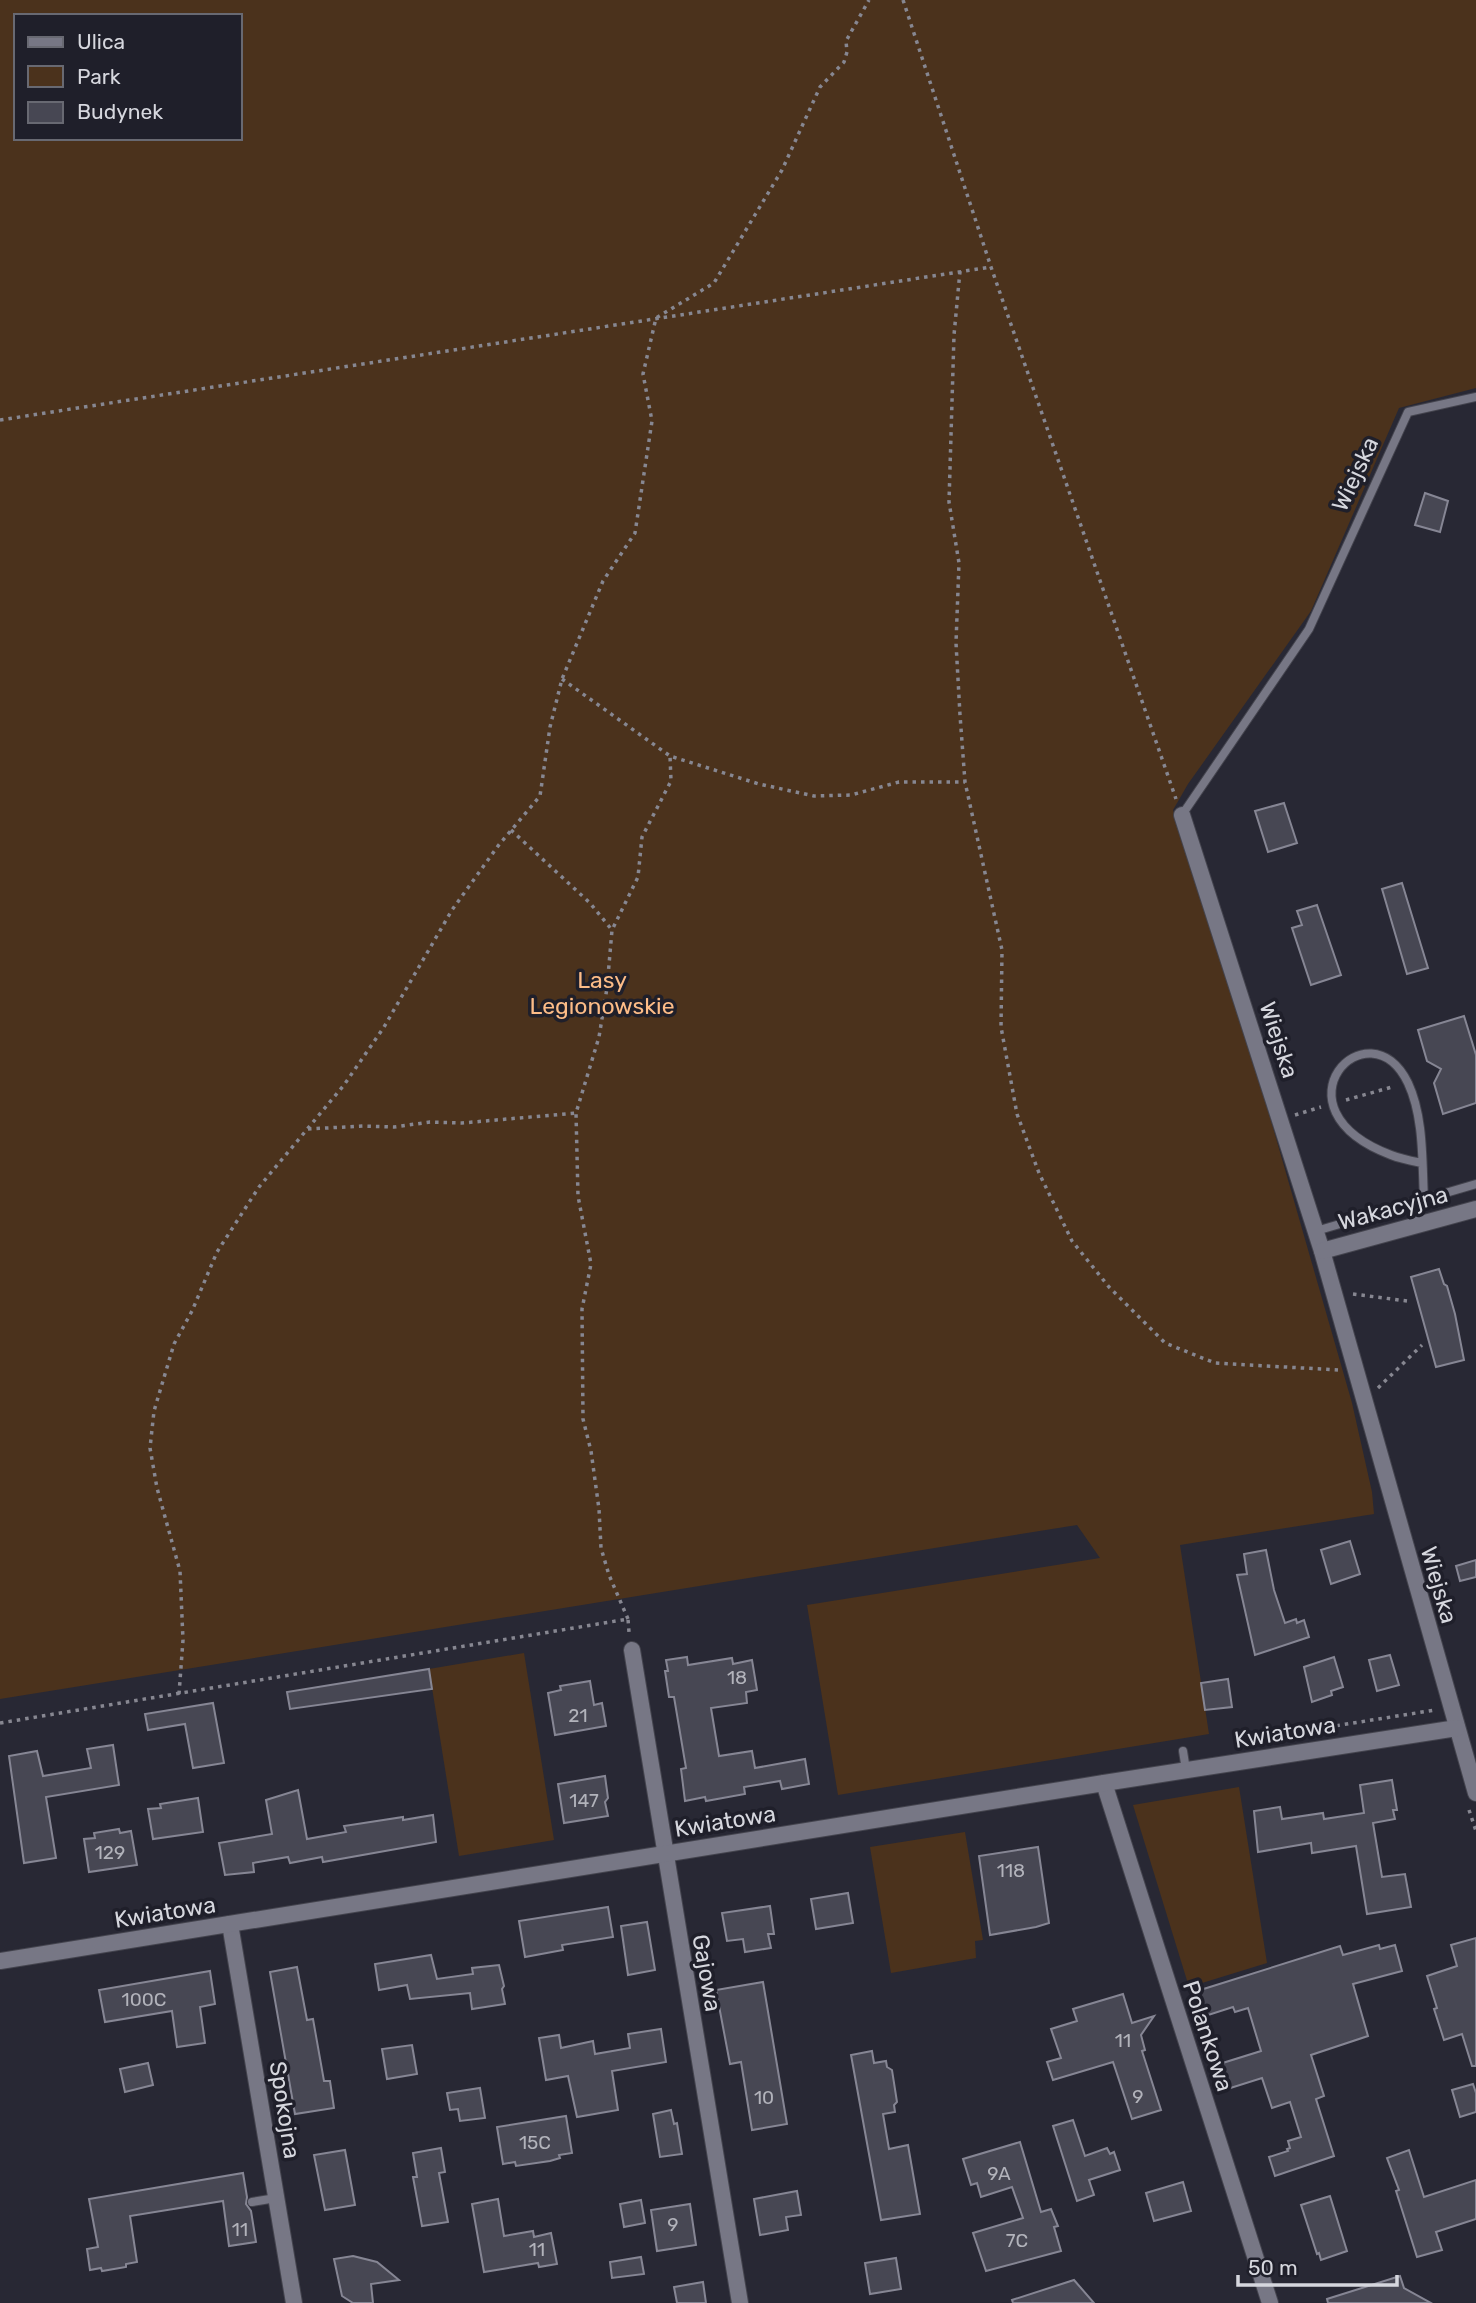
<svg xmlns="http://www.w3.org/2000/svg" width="1476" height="2303" font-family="Rubik,sans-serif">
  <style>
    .green { fill: #4b321c; fill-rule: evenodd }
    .building { fill: #474753; stroke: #868694; stroke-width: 2 }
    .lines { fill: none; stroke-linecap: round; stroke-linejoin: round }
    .service-casing { stroke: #44444e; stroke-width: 10 }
    .minor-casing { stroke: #44444e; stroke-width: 18 }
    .path { stroke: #878791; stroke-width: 3.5; stroke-dasharray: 3.5 5; stroke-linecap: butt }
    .service { stroke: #777785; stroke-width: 8 }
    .minor { stroke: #777785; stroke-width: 16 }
    .labels { text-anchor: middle; stroke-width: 7; stroke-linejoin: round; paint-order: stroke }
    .number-label { font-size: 19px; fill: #b2b3bb }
    .street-label { font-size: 23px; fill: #d6d7de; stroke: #1f1f2a }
    .park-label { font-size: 23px; fill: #fdbc87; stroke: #1f1f2a }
  </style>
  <rect width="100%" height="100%" fill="#282834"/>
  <g class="green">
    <path d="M0,0h1476v388l-77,20 -88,203 -123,173 -15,26 22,72 50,148 107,373 20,89 2,22 -194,31 29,189 -371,61 -31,-190 293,-47 -23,-33 -1077,174zM16,16h224v122h-224z"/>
    <polygon points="524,1653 554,1840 459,1856 429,1669"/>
    <polygon points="1239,1787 1267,1963 1189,1987 1133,1805"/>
    <polygon points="965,1832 983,1940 975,1941 976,1958 891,1973 870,1847"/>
  </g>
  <g class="building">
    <polygon points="1425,493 1448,501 1440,532 1415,525"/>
    <polygon points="1284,803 1297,843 1268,852 1255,811"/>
    <polygon points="1402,883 1428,968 1407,974 1382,889"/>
    <polygon points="1317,905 1341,975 1311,985 1292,928 1302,925 1297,911"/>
    <polygon points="1464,1016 1476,1055 1476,1103 1443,1114 1434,1083 1441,1069 1427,1061 1418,1030"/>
    <polygon points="1439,1269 1444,1284 1447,1286 1455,1314 1464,1360 1436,1367 1411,1277"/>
    <polygon points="1350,1541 1360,1574 1331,1584 1321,1550"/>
    <polygon points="1266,1550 1274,1590 1285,1623 1296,1619 1297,1623 1304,1620 1309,1637 1255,1655 1237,1575 1247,1574 1244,1554"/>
    <polygon points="1476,1560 1476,1577 1460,1581 1456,1566"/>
    <polygon points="1390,1655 1399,1685 1377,1691 1369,1660"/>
    <polygon points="687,1657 688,1665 732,1658 733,1664 752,1660 757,1690 746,1692 747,1703 711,1708 719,1756 752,1751 755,1768 805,1759 809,1784 782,1789 780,1781 744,1787 745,1794 706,1801 705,1797 685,1801 681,1769 686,1768 674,1697 669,1697 665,1671 668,1671 666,1660"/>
    <polygon points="1334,1657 1343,1687 1331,1691 1332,1695 1312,1702 1304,1667"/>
    <polygon points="429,1669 432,1689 290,1709 287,1692"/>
    <polygon points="1228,1679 1232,1707 1205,1710 1201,1683"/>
    <polygon points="590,1681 594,1705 602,1703 606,1726 555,1735 548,1693 561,1690 560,1686"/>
    <polygon points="213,1703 224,1763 193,1768 185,1724 148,1730 145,1714"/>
    <polygon points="113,1745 119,1785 46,1797 56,1858 24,1863 9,1756 37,1751 43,1776 91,1768 87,1749"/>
    <polygon points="605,1776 608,1798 605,1802 608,1816 564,1823 558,1784"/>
    <polygon points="1392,1780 1397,1810 1393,1810 1395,1819 1373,1823 1382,1877 1405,1874 1411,1907 1367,1914 1356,1846 1312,1853 1311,1843 1258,1852 1254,1811 1280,1807 1282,1819 1323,1813 1324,1819 1364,1813 1360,1785"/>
    <polygon points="298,1790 307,1839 346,1832 344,1826 403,1817 403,1820 433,1815 436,1842 323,1862 322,1857 290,1863 288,1857 253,1863 254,1872 225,1875 219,1843 272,1834 266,1800"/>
    <polygon points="198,1798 203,1832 153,1839 148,1809 161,1808 160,1804"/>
    <polygon points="119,1829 120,1833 131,1831 137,1865 89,1872 84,1839 95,1838 94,1833"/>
    <polygon points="1038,1847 1049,1923 1036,1927 990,1935 979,1856"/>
    <polygon points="848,1893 853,1923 816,1929 811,1899"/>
    <polygon points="770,1906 774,1934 768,1934 771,1948 745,1952 743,1939 727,1941 722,1913"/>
    <polygon points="608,1907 613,1937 562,1945 563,1950 525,1957 519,1921"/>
    <polygon points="647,1922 655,1970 628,1975 621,1926"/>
    <polygon points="1476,1938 1476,2066 1472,2066 1462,2034 1444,2040 1434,2009 1437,2008 1427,1976 1457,1966 1451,1945"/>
    <polygon points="1379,1945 1380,1949 1395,1945 1402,1971 1353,1984 1368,2036 1311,2055 1324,2096 1316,2099 1334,2156 1275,2176 1269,2157 1288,2151 1287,2149 1290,2148 1288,2141 1301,2137 1290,2102 1272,2108 1262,2078 1221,2091 1213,2066 1261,2051 1248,2008 1235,2012 1233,2007 1202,2017 1194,1992 1340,1946 1343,1955"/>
    <polygon points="431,1955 437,1979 473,1974 472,1968 499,1965 504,1986 502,1989 505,2004 472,2009 470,1993 410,1999 407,1985 379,1990 375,1964"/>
    <polygon points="297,1967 307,2020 313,2019 324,2081 330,2081 334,2108 295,2114 270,1972"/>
    <polygon points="210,1971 215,2004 200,2007 205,2043 177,2047 172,2011 105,2022 99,1990"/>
    <polygon points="763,1982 787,2124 752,2130 741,2062 730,2064 716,1990"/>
    <polygon points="1123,1994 1132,2023 1154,2016 1141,2035 1145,2050 1142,2051 1161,2110 1132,2119 1113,2062 1053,2080 1047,2062 1061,2058 1051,2029 1077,2021 1073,2009"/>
    <polygon points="661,2029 666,2062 612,2071 618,2110 577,2117 568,2076 546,2080 539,2038 559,2035 561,2048 593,2041 595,2054 630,2048 628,2034"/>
    <polygon points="412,2045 417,2074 387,2079 382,2049"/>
    <polygon points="872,2051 874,2063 886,2061 887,2067 892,2070 897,2102 894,2105 895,2112 883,2114 889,2149 908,2145 920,2214 881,2220 851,2055"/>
    <polygon points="148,2063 153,2085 125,2092 120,2069"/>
    <polygon points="1473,2084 1476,2093 1476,2112 1460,2117 1452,2090"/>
    <polygon points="480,2088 485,2118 460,2121 458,2109 450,2110 447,2093"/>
    <polygon points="671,2110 674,2124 677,2123 682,2154 660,2157 653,2114"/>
    <polygon points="566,2116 572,2153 559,2155 560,2158 550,2161 516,2166 515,2162 503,2164 497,2127"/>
    <polygon points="1073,2120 1085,2156 1107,2148 1110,2154 1114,2152 1120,2170 1089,2180 1094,2195 1077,2201 1053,2126"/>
    <polygon points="1020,2142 1041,2212 1051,2209 1058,2226 1054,2227 1061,2251 986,2271 973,2233 1023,2218 1012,2187 981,2197 977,2183 971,2185 963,2159"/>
    <polygon points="441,2148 445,2172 439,2173 448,2222 422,2226 413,2177 417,2177 413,2153"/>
    <polygon points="345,2150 355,2205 325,2210 314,2155"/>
    <polygon points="1409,2150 1424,2197 1476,2180 1476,2219 1436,2232 1442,2250 1417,2257 1396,2191 1399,2190 1387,2158"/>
    <polygon points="243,2173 247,2197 246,2204 251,2211 256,2242 229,2246 223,2201 130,2216 137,2262 126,2264 126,2267 102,2271 101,2268 90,2270 87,2249 98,2247 89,2199"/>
    <polygon points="1183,2182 1191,2211 1154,2221 1146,2193"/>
    <polygon points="797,2191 801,2215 786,2217 788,2230 760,2235 754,2199"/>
    <polygon points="1330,2196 1347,2251 1321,2260 1319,2253 1317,2254 1301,2205"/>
    <polygon points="498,2199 504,2236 533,2231 534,2237 551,2233 557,2264 539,2267 538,2263 484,2272 472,2204"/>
    <polygon points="641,2200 645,2223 624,2227 620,2204"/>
    <polygon points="690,2204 696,2245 657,2251 651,2210"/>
    <polygon points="353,2256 377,2262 399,2280 371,2284 373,2303 353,2303 342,2296 334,2259"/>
    <polygon points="641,2257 644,2274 612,2278 610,2262"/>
    <polygon points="896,2258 901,2289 870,2294 865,2263"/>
    <polygon points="1400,2276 1404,2288 1431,2303 1328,2303 1327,2299"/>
    <polygon points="1074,2280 1094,2303 1013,2303 1012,2300"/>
    <polygon points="703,2282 706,2303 677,2303 674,2287"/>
  </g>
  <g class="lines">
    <defs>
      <g id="service">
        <polyline points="1182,815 1309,629 1408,412 1476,397"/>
        <path d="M1422,1163c-10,-2 -21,-4 -31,-8 -124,-47 -22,-153 17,-72 16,34 14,79 16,116"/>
        <polyline points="1316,1231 1476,1184"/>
        <polyline points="1183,1751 1186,1770"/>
        <polyline points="252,2202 276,2198"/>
      </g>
      <g id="minor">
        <polyline points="1182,815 1322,1251 1476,1793"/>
        <polyline points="1322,1251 1476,1209"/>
        <polyline points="632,1650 740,2303"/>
        <polyline points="1104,1783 1270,2303"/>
        <polyline points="230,1924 294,2303"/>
        <polyline points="0,1961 1104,1783 1457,1728"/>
      </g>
    </defs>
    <use href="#service" class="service-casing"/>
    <use href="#minor" class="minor-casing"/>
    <g class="path">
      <polyline points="903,0 991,267 1176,799"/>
      <polyline points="960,271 954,335 949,502 959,563 956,643 960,715 965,782 1002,950 1001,1027 1017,1114 1039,1173 1072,1241 1109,1287 1165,1343 1215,1363 1338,1370"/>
      <polyline points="0,420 991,267"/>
      <polyline points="562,679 670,756 759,784 814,796 851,795 899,782 965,782"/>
      <polyline points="511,830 590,903 612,930"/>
      <polyline points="1346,1100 1392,1087"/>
      <polyline points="1295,1115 1321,1107"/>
      <polyline points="308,1129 363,1126 394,1127 430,1122 462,1123 576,1113"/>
      <polyline points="1353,1294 1407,1301"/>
      <polyline points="1378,1388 1422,1345"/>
      <polyline points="628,1619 609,1575 601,1548 599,1509 591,1451 583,1419 582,1309 591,1264 578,1196 576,1113 599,1037 607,988 612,930 638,877 642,837 671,781 670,756"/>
      <polyline points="179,1694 183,1640 180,1571 157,1488 150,1448 154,1411 174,1344 192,1311 217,1252 259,1187 344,1085 384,1027 452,910 498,846 540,796 550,727 562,679 603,581 635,533 652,421 643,374 656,318 714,283 782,170 820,87 844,62 847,52 846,41 869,0"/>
      <polyline points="0,1723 628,1619 629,1632"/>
      <polyline points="1328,1727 1435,1710"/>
      <polyline points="1469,1810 1476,1831"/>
    </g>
    <use href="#service" class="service"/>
    <use href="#minor" class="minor"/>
  </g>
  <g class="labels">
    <g class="number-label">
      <text x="737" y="1684">18</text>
      <text x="578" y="1722">21</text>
      <text x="584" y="1807">147</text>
      <text x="110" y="1859">129</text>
      <text x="1011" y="1877">118</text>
      <text x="144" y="2006">100C</text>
      <text x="1123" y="2047">11</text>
      <text x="1138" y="2103">9</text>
      <text x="764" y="2104">10</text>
      <text x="535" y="2149">15C</text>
      <text x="999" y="2180">9A</text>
      <text x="673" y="2231">9</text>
      <text x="240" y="2236">11</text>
      <text x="1017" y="2247">7C</text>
      <text x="537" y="2256">11</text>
    </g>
    <g class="street-label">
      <text transform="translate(1355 474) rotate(-65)" y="8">Wiejska</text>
      <text transform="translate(1279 1040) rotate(72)" y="8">Wiejska</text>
      <text transform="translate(1393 1208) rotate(-15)" y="8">Wakacyjna</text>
      <text transform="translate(1439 1585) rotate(74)" y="8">Wiejska</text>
      <text transform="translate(1285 1732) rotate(-9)" y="8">Kwiatowa</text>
      <text transform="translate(725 1821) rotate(-9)" y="8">Kwiatowa</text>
      <text transform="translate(165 1912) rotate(-9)" y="8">Kwiatowa</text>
      <text transform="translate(707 1973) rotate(80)" y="8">Gajowa</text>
      <text transform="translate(1208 2036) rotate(72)" y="8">Polankowa</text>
      <text transform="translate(285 2110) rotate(81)" y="8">Spokojna</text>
    </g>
    <g class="park-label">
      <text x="602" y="988">Lasy<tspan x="602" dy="26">Legionowskie</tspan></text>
    </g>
  </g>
  <rect x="14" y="14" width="228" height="126" fill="#1f1f2a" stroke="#686972" stroke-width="2"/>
  <rect x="28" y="37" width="35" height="10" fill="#777785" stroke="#686972" stroke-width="2"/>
  <text x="77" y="49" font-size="21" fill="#d6d7de">Ulica</text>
  <rect x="28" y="66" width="35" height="21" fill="#4b321c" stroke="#686972" stroke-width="2"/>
  <text x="77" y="84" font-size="21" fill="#d6d7de">Park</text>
  <rect x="28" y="102" width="35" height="21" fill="#474753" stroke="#686972" stroke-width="2"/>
  <text x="77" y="119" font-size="21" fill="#d6d7de">Budynek</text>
  <path d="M1238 2275v10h159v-10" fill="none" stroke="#d6d7de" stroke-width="3.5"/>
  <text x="1248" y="2275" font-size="21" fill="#d6d7de" stroke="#1f1f2a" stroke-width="5" paint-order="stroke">50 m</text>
</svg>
